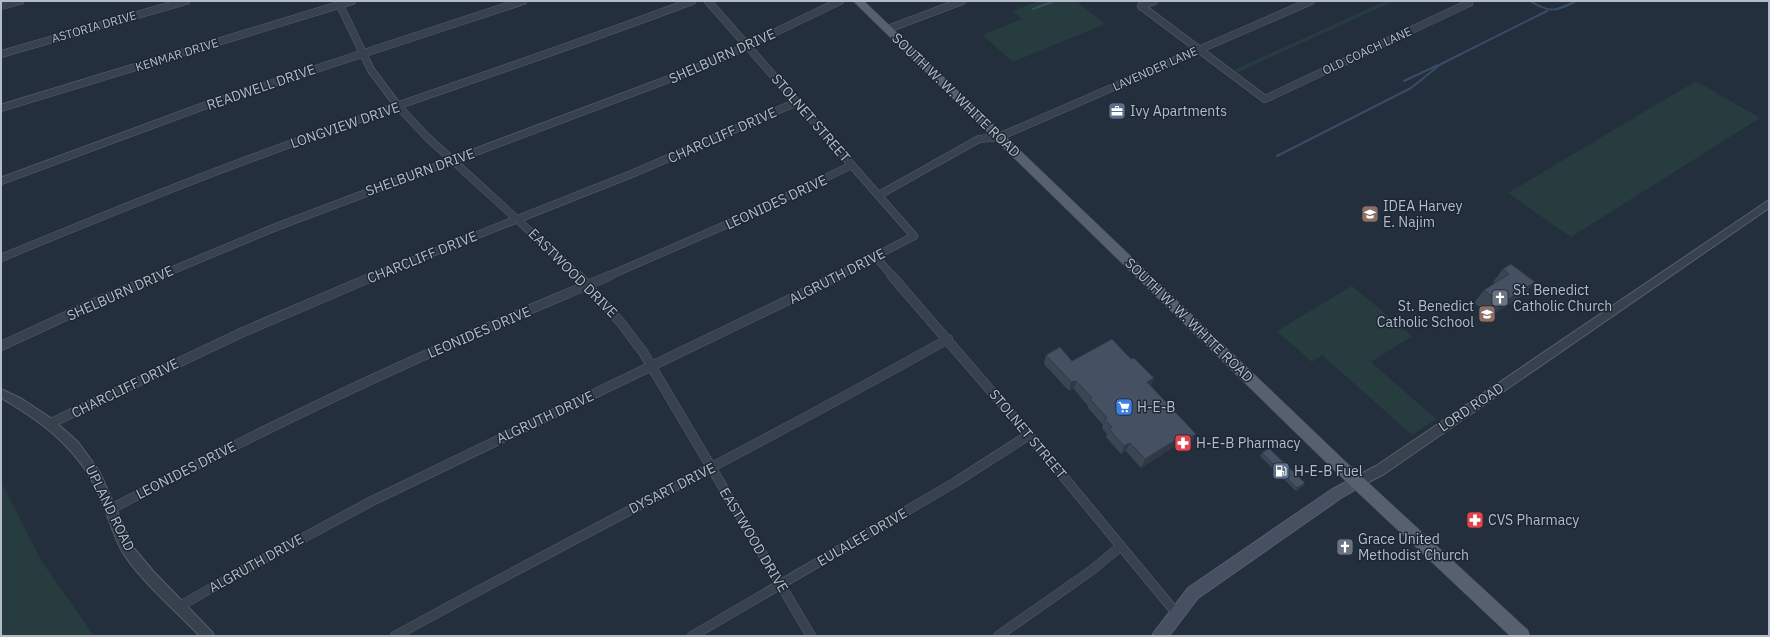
<svg xmlns="http://www.w3.org/2000/svg" width="1770" height="637" font-family="'IBM Plex Sans',sans-serif">
  <style>
    .green { fill: #263c3f }
    .lines { fill: none; stroke-linecap: round; stroke-linejoin: round }
    .stream { stroke: #394c67; stroke-width: 2 }
    .minor-far1-casing { stroke: #565f6c; stroke-width: 8 }
    .minor-casing { stroke: #565f6c; stroke-width: 10 }
    .tertiary-casing { stroke: #565f6c; stroke-width: 2 }
    .secondary-casing { stroke: #565f6c; stroke-width: 2 }
    .primary-casing { stroke: #414a57; stroke-width: 1 }
    .minor-far1 { stroke: #38414e; stroke-width: 7 }
    .minor { stroke: #38414e; stroke-width: 9 }
    .tertiary { fill: #38414e; fill-rule: evenodd }
    .secondary { fill: #465061; fill-rule: evenodd }
    .primary { fill: #56606e; fill-rule: evenodd }
    .wall { fill: #3b4654 }
    .shaded-wall { fill: #303945 }
    .building { fill: #455162; stroke: #303945 }
    .labels { text-anchor: middle; stroke-width: 3; stroke-linejoin: round; paint-order: stroke }
    .far-street-label { font-size: 12px; fill: #b4bcc9; stroke: #1d2633 }
    .street-label { font-size: 14px; fill: #b4bcc9; stroke: #1d2633 }
    .poi-label { font-size: 14px; fill: #b4bcc9; stroke: #1d2633; text-anchor: start }
  </style>
  <rect width="100%" height="100%" fill="#242f3e"/>
  <g class="green">
    <polygon points="1039,1 1076,1 1105,24 1013,62 982,35 1022,19 1013,11"/>
    <polygon points="1386,1 1394,1 1238,72 1234,70"/>
    <polygon points="1696,81 1760,118 1571,237 1508,193"/>
    <polygon points="1352,286 1412,336 1371,362 1436,419 1412,435 1322,355 1312,362 1277,331"/>
    <polygon points="1,482 42,562 94,636 1,636"/>
  </g>
  <g class="lines">
    <g class="stream">
      <path d="M1530,1c20,12 25,11 46,0"/>
      <polyline points="1033,9 1054,1"/>
      <polyline points="1404,81 1438,65"/>
      <polyline points="1277,156 1411,88 1441,64 1547,11"/>
    </g>
    <defs>
      <g id="minor-far1">
        <polyline points="338,1 371,70 398,106 427,137 580,277"/>
        <polyline points="708,1 914,236 836,277"/>
        <polyline points="1,6 20,1"/>
        <polyline points="1141,6 1265,99 1469,3"/>
        <polyline points="1141,6 1154,1"/>
        <polyline points="888,29 962,1"/>
        <polyline points="1,54 186,1"/>
        <polyline points="1,108 352,1"/>
        <polyline points="1,181 212,103 523,1"/>
        <polyline points="879,195 979,139 999,137 1311,1"/>
        <polyline points="876,257 893,277"/>
        <path d="M1,258c87,-36 174,-72 262,-104 142,-53 287,-99 429,-153"/>
        <polyline points="156,277 276,227 685,73 726,56 840,1"/>
        <polyline points="371,277 634,173 797,102"/>
        <polyline points="606,277 744,217 852,165"/>
      </g>
      <g id="minor">
        <polyline points="579,276 621,323 643,352 811,636"/>
        <polyline points="892,276 1029,435 1177,614"/>
        <polyline points="1,346 94,303 158,276"/>
        <polyline points="51,423 243,332 374,276"/>
        <path d="M111,509c99,-52 199,-102 301,-148 65,-30 131,-57 197,-85"/>
        <polyline points="180,606 243,570 372,501 838,276"/>
        <path d="M395,636c183,-101 371,-194 553,-297"/>
        <polyline points="692,636 954,483 1029,435"/>
        <polyline points="998,636 1092,570 1121,546"/>
      </g>
      <g id="tertiary">
        <polygon points="1769,200 1769,208 1384,474 1361,486 1357,487 1353,486 1351,482 1353,478 1376,466"/>
        <path d="M1,389l21,10 30,20 26,23 21,29 34,76 20,24 59,61 2,4h-14c-24,-25 -56,-52 -75,-80 -12,-18 -16,-40 -25,-59 -20,-47 -56,-74 -99,-99z"/>
      </g>
      <polygon id="secondary" points="1357,476 1362,478 1364,482 1362,486 1341,498 1198,598 1169,636 1152,636 1155,631 1188,588 1331,490"/>
      <polygon id="primary" points="853,1 864,1 1346,462 1528,630 1530,636 1510,636 1336,472"/>
    </defs>
    <use href="#minor-far1" class="minor-far1-casing"/>
    <use href="#minor" class="minor-casing"/>
    <use href="#tertiary" class="tertiary-casing"/>
    <use href="#secondary" class="secondary-casing"/>
    <use href="#primary" class="primary-casing"/>
    <use href="#minor-far1" class="minor-far1"/>
    <use href="#minor" class="minor"/>
    <use href="#tertiary" class="tertiary"/>
    <use href="#secondary" class="secondary"/>
    <use href="#primary" class="primary"/>
  </g>
  <g class="wall">
    <polygon points="1511,264 1525,294 1491,316 1474,303 1484,290 1495,283 1493,282 1503,269"/>
    <polygon points="1046,355 1072,361 1131,359 1154,378 1150,387 1192,442 1179,450 1175,446 1141,468 1126,451 1121,454 1106,437 1107,434 1102,428 1103,425 1088,408 1088,406 1074,389 1069,391 1044,364"/>
    <polygon points="1262,453 1305,483 1303,486 1296,491 1260,456"/>
  </g>
  <g class="shaded-wall">
    <polygon points="1535,282 1525,294 1491,316 1501,304"/>
    <polygon points="1154,378 1150,387 1147,382"/>
    <polygon points="1076,381 1074,389 1069,391 1071,382"/>
    <polygon points="1196,434 1192,442 1179,450 1183,442"/>
    <polygon points="1179,438 1175,446 1141,468 1145,459"/>
    <polygon points="1130,443 1126,451 1121,454 1124,446"/>
    <polygon points="1305,483 1303,486 1296,491 1297,488"/>
  </g>
  <g class="building">
    <polygon points="1511,264 1535,282 1501,304 1484,290 1509,274 1503,269"/>
    <polygon points="1112,339 1131,359 1134,358 1154,378 1147,382 1196,434 1183,442 1179,438 1145,459 1130,443 1124,446 1109,429 1112,427 1104,419 1107,418 1090,399 1092,398 1076,381 1071,382 1046,355 1060,347 1072,361"/>
    <polygon points="1269,448 1305,483 1297,488 1262,453"/>
  </g>
  <defs>
    <symbol id="office-square" viewBox="-11 -11 22 22"><rect x="-9" y="-9" width="18" height="18" rx="4" fill="#5c6f8a" stroke="#1d2633"/><path d="M-6-3h4V-5.5h4V-3h4V5H-6ZM-1-4.5V-3h2v-1.5ZM-6 0V1H6V0Z" fill="#fff"/></symbol>
    <symbol id="school-square" viewBox="-11 -11 22 22"><rect x="-9" y="-9" width="18" height="18" rx="4" fill="#8d6e63" stroke="#1d2633"/><path d="M0-5L7-2L0 1L-7-2ZM-4 1L0 2.5L4 1V4Q0 6-4 4Z" fill="#fff"/></symbol>
    <symbol id="church-square" viewBox="-11 -11 22 22"><rect x="-9" y="-9" width="18" height="18" rx="4" fill="#6b7280" stroke="#1d2633"/><path d="M-1.2-6h2.4v3.5h3.3v2.4h-3.3V6h-2.4V-.1h-3.3v-2.4h3.3Z" fill="#fff"/></symbol>
    <symbol id="supermarket-square" viewBox="-11 -11 22 22"><rect x="-9" y="-9" width="18" height="18" rx="4" fill="#3f7fe0" stroke="#1d2633"/><path d="M-6-5.5h2.5l.6 2H6L4.5 2H-2.5L-4.4-4H-6ZM-1.5 3.2a1.3 1.3 0 1 0 .1 0ZM3 3.2a1.3 1.3 0 1 0 .1 0Z" fill="#fff"/></symbol>
    <symbol id="pharmacy-square" viewBox="-11 -11 22 22"><rect x="-9" y="-9" width="18" height="18" rx="4" fill="#e0444e" stroke="#1d2633"/><path d="M-2-6h4v4h4v4h-4v4h-4v-4h-4v-4h4Z" fill="#fff"/></symbol>
    <symbol id="fuel-square" viewBox="-11 -11 22 22"><rect x="-9" y="-9" width="18" height="18" rx="4" fill="#5c6f8a" stroke="#1d2633"/><path d="M-5.5-6h7V0h2V4h1.3V-2.5L3-4.5l.8-.8L6-3V5H2.5V1h-1V6h-7ZM-4.2-4.7v3.2H.2V-4.7Z" fill="#fff"/></symbol>
  </defs>
  <g fill-rule="evenodd">
    <use href="#office-square" x="1107" y="101" width="20" height="20"/>
    <use href="#school-square" x="1360" y="204" width="20" height="20"/>
    <use href="#church-square" x="1490" y="288" width="20" height="20"/>
    <use href="#school-square" x="1477" y="304" width="20" height="20"/>
    <use href="#supermarket-square" x="1114" y="397" width="20" height="20"/>
    <use href="#pharmacy-square" x="1173" y="433" width="20" height="20"/>
    <use href="#fuel-square" x="1271" y="461" width="20" height="20"/>
    <use href="#pharmacy-square" x="1465" y="510" width="20" height="20"/>
    <use href="#church-square" x="1335" y="537" width="20" height="20"/>
  </g>
  <g class="labels">
    <g class="far-street-label">
      <text transform="translate(94 27) rotate(-16)" y="4">ASTORIA DRIVE</text>
      <text transform="translate(1367 51) rotate(-25)" y="4">OLD COACH LANE</text>
      <text transform="translate(177 55) rotate(-17)" y="4">KENMAR DRIVE</text>
      <text transform="translate(1155 69) rotate(-24)" y="4">LAVENDER LANE</text>
    </g>
    <g class="street-label">
      <text transform="translate(722 56) rotate(-24)" y="5">SHELBURN DRIVE</text>
      <text transform="translate(261 87) rotate(-19)" y="5">READWELL DRIVE</text>
      <text transform="translate(956 95) rotate(44)" y="5">SOUTH W. W. WHITE ROAD</text>
      <text transform="translate(811 118) rotate(49)" y="5">STOLNET STREET</text>
      <text transform="translate(345 125) rotate(-19)" y="5">LONGVIEW DRIVE</text>
      <text transform="translate(722 135) rotate(-24)" y="5">CHARCLIFF DRIVE</text>
      <text transform="translate(420 172) rotate(-20)" y="5">SHELBURN DRIVE</text>
      <text transform="translate(776 202) rotate(-25)" y="5">LEONIDES DRIVE</text>
      <text transform="translate(422 257) rotate(-22)" y="5">CHARCLIFF DRIVE</text>
      <text transform="translate(573 273) rotate(45)" y="5">EASTWOOD DRIVE</text>
      <text transform="translate(837 276) rotate(-27)" y="5">ALGRUTH DRIVE</text>
      <text transform="translate(120 293) rotate(-24)" y="5">SHELBURN DRIVE</text>
      <text transform="translate(1189 320) rotate(44)" y="5">SOUTH W. W. WHITE ROAD</text>
      <text transform="translate(479 332) rotate(-23)" y="5">LEONIDES DRIVE</text>
      <text transform="translate(125 388) rotate(-26)" y="5">CHARCLIFF DRIVE</text>
      <text transform="translate(1471 407) rotate(-34)" y="5">LORD ROAD</text>
      <text transform="translate(545 417) rotate(-25)" y="5">ALGRUTH DRIVE</text>
      <text transform="translate(1028 434) rotate(50)" y="5">STOLNET STREET</text>
      <text transform="translate(186 470) rotate(-27)" y="5">LEONIDES DRIVE</text>
      <text transform="translate(672 488) rotate(-27)" y="5">DYSART DRIVE</text>
      <text transform="translate(110 508) rotate(64)" y="5">UPLAND ROAD</text>
      <text transform="translate(862 537) rotate(-30)" y="5">EULALEE DRIVE</text>
      <text transform="translate(754 540) rotate(59)" y="5">EASTWOOD DRIVE</text>
      <text transform="translate(256 563) rotate(-29)" y="5">ALGRUTH DRIVE</text>
    </g>
    <g class="poi-label">
      <text x="1130" y="116">Ivy Apartments</text>
      <text x="1383" y="211">IDEA Harvey<tspan x="1383" dy="16">E. Najim</tspan></text>
      <text x="1513" y="295">St. Benedict<tspan x="1513" dy="16">Catholic Church</tspan></text>
      <text x="1474" y="311" text-anchor="end">St. Benedict<tspan x="1474" dy="16">Catholic School</tspan></text>
      <text x="1137" y="412">H-E-B</text>
      <text x="1196" y="448">H-E-B Pharmacy</text>
      <text x="1294" y="476">H-E-B Fuel</text>
      <text x="1488" y="525">CVS Pharmacy</text>
      <text x="1358" y="544">Grace United<tspan x="1358" dy="16">Methodist Church</tspan></text>
    </g>
  </g>
  <rect width="1770" height="637" fill="none" stroke="#b4bcc9" stroke-width="4"/>
</svg>
